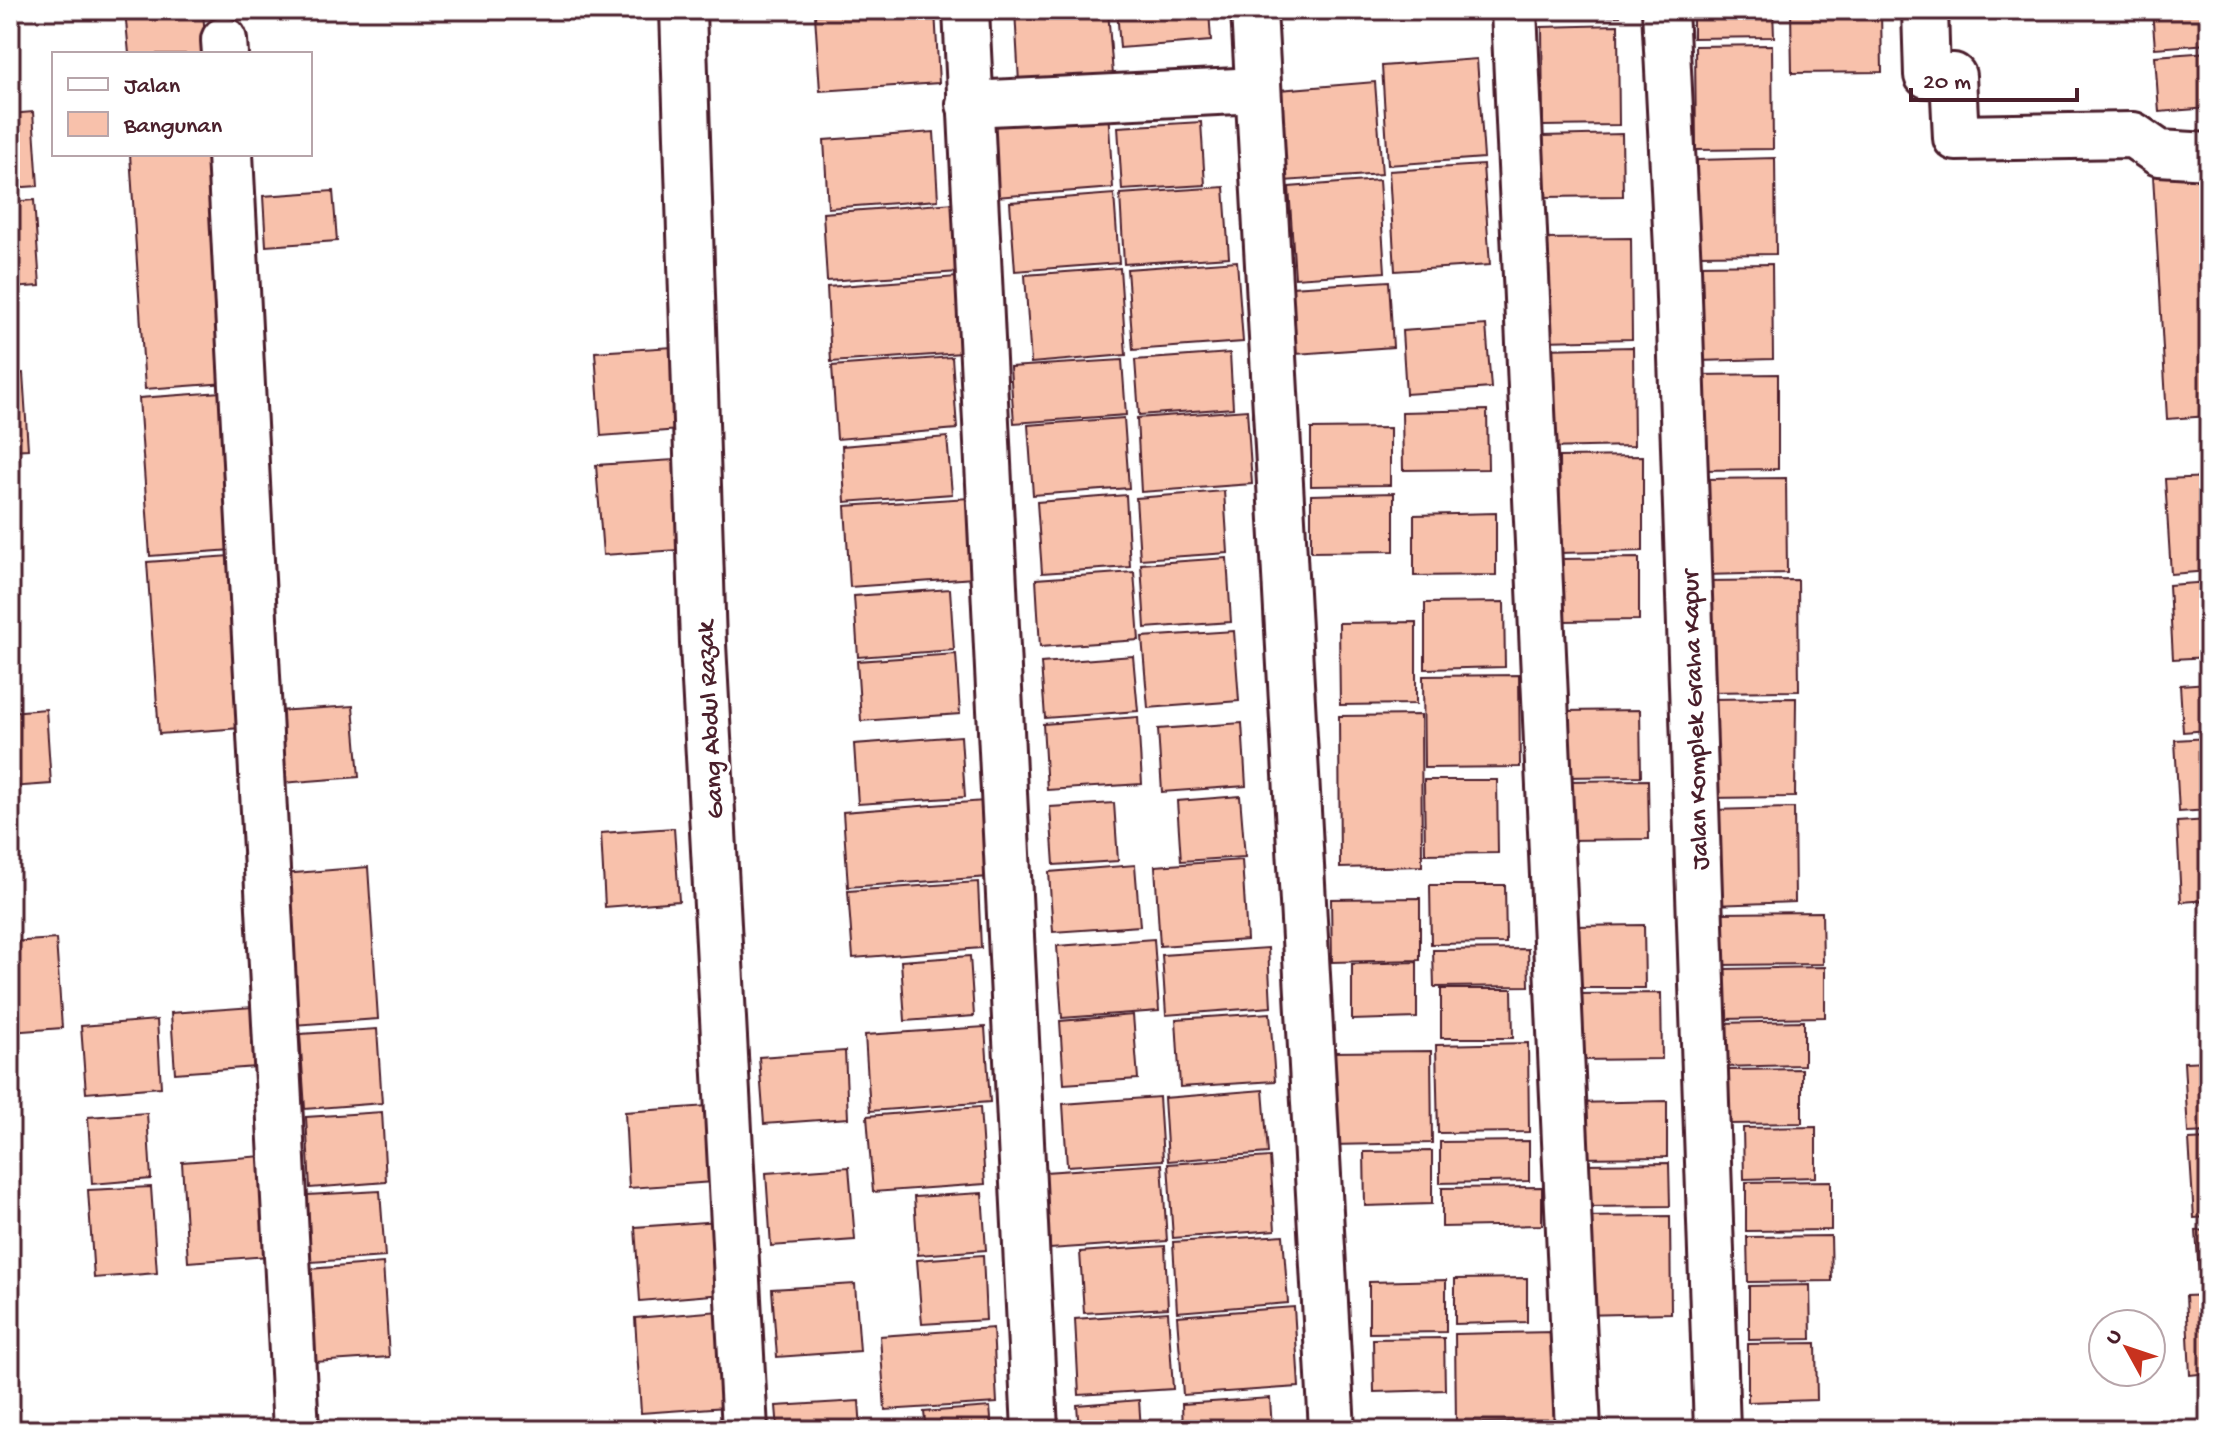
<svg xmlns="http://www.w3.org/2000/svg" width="2219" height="1440" font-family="'Gochi Hand',sans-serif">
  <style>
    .building { fill: #f8c1ab; stroke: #4a1f2b; stroke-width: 2 }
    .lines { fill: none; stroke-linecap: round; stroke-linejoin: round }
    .minor-casing { stroke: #4a1f2b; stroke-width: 50 }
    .minor { stroke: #fff; stroke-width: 44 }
    .labels { text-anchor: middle; stroke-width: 7; stroke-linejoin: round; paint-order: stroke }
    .street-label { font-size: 26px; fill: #4a1f2b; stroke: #fff }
  </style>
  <rect width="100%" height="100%" fill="#fff"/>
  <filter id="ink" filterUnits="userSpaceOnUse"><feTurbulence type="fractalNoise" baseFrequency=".0125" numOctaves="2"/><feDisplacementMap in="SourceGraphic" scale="16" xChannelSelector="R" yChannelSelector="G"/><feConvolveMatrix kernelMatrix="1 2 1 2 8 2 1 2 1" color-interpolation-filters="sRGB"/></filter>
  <g filter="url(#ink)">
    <g class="building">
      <polygon points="125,10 203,10 206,54 129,54"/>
      <polygon points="882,10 935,10 939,83 820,91 815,15"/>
      <polygon points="1015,10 1108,10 1113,75 1019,83"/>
      <polygon points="1117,10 1209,10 1211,41 1120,48"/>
      <polygon points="1535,10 1620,10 1620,16 1535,17"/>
      <polygon points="1693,10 1773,10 1774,37 1693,38"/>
      <polygon points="1791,10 1881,10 1882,72 1792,73"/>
      <polygon points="2152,10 2209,10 2209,44 2155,48"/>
      <polygon points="1618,25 1619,125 1543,126 1542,27"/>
      <polygon points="1772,45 1773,149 1696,150 1695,46"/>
      <polygon points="2209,52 2209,108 2159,112 2155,56"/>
      <polygon points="1477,59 1484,158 1388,165 1382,66"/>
      <polygon points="1375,82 1382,174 1284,181 1279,90"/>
      <polygon points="1108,110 1113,188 996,197 991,119"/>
      <polygon points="33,112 38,186 10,188 10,114"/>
      <polygon points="1201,122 1205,185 1122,190 1118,127"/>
      <polygon points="934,132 938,200 828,208 824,140"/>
      <polygon points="1622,134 1623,196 1544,197 1543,136"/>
      <polygon points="130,154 212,154 227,383 145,389"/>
      <polygon points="1775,158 1776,254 1698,255 1697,160"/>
      <polygon points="1483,165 1490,265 1395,271 1389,171"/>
      <polygon points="2209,171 2209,416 2167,419 2153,175"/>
      <polygon points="1379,180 1385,272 1295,278 1289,187"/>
      <polygon points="1224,187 1229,257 1124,264 1120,194"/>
      <polygon points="333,191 337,241 266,246 263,196"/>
      <polygon points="1114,194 1119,263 1015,271 1010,202"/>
      <polygon points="34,200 40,286 10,288 10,202"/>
      <polygon points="954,203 959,272 827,281 823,213"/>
      <polygon points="1631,238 1632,339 1542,341 1541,239"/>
      <polygon points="1237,261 1243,342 1133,350 1127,269"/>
      <polygon points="1772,264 1773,359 1698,361 1698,265"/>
      <polygon points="1120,268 1126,355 1031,363 1025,275"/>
      <polygon points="957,277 962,353 831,362 827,287"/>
      <polygon points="1389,281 1393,347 1296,354 1291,287"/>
      <polygon points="1486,325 1491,388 1406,394 1402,331"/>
      <polygon points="673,347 679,430 601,436 595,352"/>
      <polygon points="1633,347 1634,446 1542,448 1542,349"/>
      <polygon points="1230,353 1233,408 1139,415 1135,360"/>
      <polygon points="952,357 957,429 837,439 832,366"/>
      <polygon points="1122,360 1126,415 1014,423 1010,367"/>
      <polygon points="23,373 28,449 10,450 10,374"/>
      <polygon points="1778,374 1778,469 1700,470 1699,375"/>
      <polygon points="221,392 232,550 150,556 139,398"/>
      <polygon points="1247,410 1252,484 1141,492 1137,418"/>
      <polygon points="1487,410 1488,469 1403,470 1402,412"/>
      <polygon points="1124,418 1129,488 1033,495 1028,425"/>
      <polygon points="1390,428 1390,485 1311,486 1311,429"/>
      <polygon points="947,437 952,494 845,502 842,446"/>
      <polygon points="1643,456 1643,551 1560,553 1559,457"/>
      <polygon points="674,460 679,550 603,555 596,465"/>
      <polygon points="2209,477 2209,571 2171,574 2165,479"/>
      <polygon points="1786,478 1787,573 1703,575 1702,479"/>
      <polygon points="1224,491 1228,553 1140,559 1136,498"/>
      <polygon points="1394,493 1394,551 1311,552 1311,495"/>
      <polygon points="1126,495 1130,567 1042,573 1037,502"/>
      <polygon points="969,498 974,578 850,587 845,506"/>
      <polygon points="1496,513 1496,575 1414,576 1414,515"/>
      <polygon points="230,556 241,728 159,734 147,562"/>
      <polygon points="1227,558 1231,622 1145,628 1141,564"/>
      <polygon points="1639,558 1639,620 1563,621 1562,559"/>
      <polygon points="1134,572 1139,640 1040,647 1036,579"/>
      <polygon points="1798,580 1799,691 1706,692 1706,581"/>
      <polygon points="2209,582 2209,657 2173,659 2169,585"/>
      <polygon points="950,589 954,650 858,657 854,596"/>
      <polygon points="1504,602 1505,667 1425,669 1425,603"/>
      <polygon points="1416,622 1416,704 1340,705 1339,623"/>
      <polygon points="1234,631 1239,701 1148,708 1142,637"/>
      <polygon points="956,654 960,714 861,721 857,661"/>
      <polygon points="1133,656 1138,711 1045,718 1041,663"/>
      <polygon points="1519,675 1520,767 1424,768 1423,676"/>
      <polygon points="2209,683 2209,730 2183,732 2180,685"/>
      <polygon points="1796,698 1795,797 1710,798 1709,699"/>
      <polygon points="353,706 359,777 282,783 277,711"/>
      <polygon points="46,709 51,784 10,787 10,712"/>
      <polygon points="1640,710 1641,776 1565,777 1564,711"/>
      <polygon points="1421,715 1422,866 1340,868 1339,716"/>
      <polygon points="1138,717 1142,784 1047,790 1043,724"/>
      <polygon points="1242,723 1246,786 1162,792 1158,729"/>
      <polygon points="961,736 965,797 858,804 854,744"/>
      <polygon points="2209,738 2209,810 2179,812 2175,740"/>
      <polygon points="1424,780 1497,780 1498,853 1425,854"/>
      <polygon points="1648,780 1649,839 1568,840 1568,781"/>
      <polygon points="1240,796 1245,857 1181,861 1177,801"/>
      <polygon points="984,801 989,877 848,887 843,812"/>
      <polygon points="1114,803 1118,861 1054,865 1050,807"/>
      <polygon points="1794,808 1795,902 1713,905 1712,810"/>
      <polygon points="2209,820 2209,900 2181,902 2177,822"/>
      <polygon points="674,828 679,901 605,907 601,833"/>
      <polygon points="1242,860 1247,940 1160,946 1155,866"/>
      <polygon points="1135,865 1140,926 1053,932 1049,872"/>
      <polygon points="368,867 378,1019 293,1025 283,874"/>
      <polygon points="978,882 981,948 853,958 848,891"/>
      <polygon points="1430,885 1505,885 1506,943 1431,944"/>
      <polygon points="1420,898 1420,960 1332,962 1331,899"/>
      <polygon points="1822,912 1823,964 1722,965 1721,913"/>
      <polygon points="1644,925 1645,988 1574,988 1573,926"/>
      <polygon points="56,939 62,1028 10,1032 10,942"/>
      <polygon points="1154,939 1159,1011 1062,1018 1057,946"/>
      <polygon points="1268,948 1271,1007 1166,1015 1162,955"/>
      <polygon points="1528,949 1529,986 1434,987 1433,950"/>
      <polygon points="970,956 974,1016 905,1021 901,961"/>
      <polygon points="1417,962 1417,1018 1352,1020 1352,964"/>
      <polygon points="1825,967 1825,1017 1725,1019 1725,969"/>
      <polygon points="1441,989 1512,989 1513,1038 1441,1038"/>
      <polygon points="1661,993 1662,1059 1578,1060 1578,994"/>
      <polygon points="253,1007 256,1067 175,1073 171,1013"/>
      <polygon points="1270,1013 1275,1081 1180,1087 1176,1019"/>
      <polygon points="1133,1015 1138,1079 1064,1084 1060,1021"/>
      <polygon points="157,1020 161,1087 86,1093 81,1026"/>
      <polygon points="1804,1021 1804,1065 1722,1067 1722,1023"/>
      <polygon points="985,1027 990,1102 870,1111 865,1035"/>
      <polygon points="377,1029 382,1103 305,1109 300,1034"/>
      <polygon points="1528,1043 1529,1132 1438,1133 1436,1045"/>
      <polygon points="845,1051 848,1118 764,1124 759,1057"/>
      <polygon points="1431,1051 1432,1143 1331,1145 1331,1052"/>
      <polygon points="2209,1061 2209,1132 2188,1133 2184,1062"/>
      <polygon points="1802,1069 1802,1123 1728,1124 1728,1070"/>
      <polygon points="1263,1090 1268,1153 1168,1161 1164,1098"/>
      <polygon points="1159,1097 1163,1160 1067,1166 1063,1104"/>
      <polygon points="1667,1101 1667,1157 1574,1158 1573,1103"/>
      <polygon points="708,1106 713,1182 629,1188 625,1112"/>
      <polygon points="980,1107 985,1184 873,1192 867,1116"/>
      <polygon points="382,1112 386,1182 310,1188 306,1117"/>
      <polygon points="147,1113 151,1179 92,1184 88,1117"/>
      <polygon points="1816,1127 1816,1177 1744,1179 1743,1128"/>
      <polygon points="2209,1139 2209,1217 2194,1218 2189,1140"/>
      <polygon points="1529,1141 1529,1181 1440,1183 1440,1142"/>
      <polygon points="1432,1151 1432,1204 1365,1206 1364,1152"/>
      <polygon points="263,1156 269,1256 188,1262 182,1162"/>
      <polygon points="1270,1157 1275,1230 1173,1238 1168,1164"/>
      <polygon points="1669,1163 1670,1206 1584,1207 1584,1164"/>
      <polygon points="1162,1164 1167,1241 1050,1249 1045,1172"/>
      <polygon points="849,1167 855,1240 771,1246 766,1173"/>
      <polygon points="1831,1181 1831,1230 1746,1231 1746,1182"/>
      <polygon points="151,1187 157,1273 94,1278 88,1190"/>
      <polygon points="1542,1187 1542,1225 1442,1227 1442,1188"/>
      <polygon points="380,1191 385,1257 311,1262 307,1195"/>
      <polygon points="982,1193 986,1250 918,1255 914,1197"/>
      <polygon points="1670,1216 1671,1313 1579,1315 1578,1217"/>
      <polygon points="719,1221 723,1294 640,1301 635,1227"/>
      <polygon points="2209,1230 2209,1289 2200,1290 2196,1231"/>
      <polygon points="1283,1235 1288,1303 1177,1312 1173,1242"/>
      <polygon points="1831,1236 1832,1281 1748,1282 1747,1237"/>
      <polygon points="1165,1246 1168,1308 1084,1313 1080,1252"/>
      <polygon points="983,1255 986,1320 922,1324 917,1260"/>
      <polygon points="383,1263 389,1357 315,1362 309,1269"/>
      <polygon points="1527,1278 1527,1322 1455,1324 1455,1279"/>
      <polygon points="1446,1280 1446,1332 1369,1333 1369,1282"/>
      <polygon points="855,1284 860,1351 777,1357 772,1289"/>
      <polygon points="1810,1285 1811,1339 1749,1340 1749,1286"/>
      <polygon points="2209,1295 2209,1373 2190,1375 2186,1296"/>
      <polygon points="1294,1307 1299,1387 1183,1395 1177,1316"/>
      <polygon points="720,1311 726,1407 641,1413 635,1318"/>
      <polygon points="1168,1312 1173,1389 1079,1395 1075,1319"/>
      <polygon points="993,1328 997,1403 885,1410 880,1336"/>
      <polygon points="1553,1332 1554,1421 1456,1423 1455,1334"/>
      <polygon points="1444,1338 1445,1390 1374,1392 1373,1339"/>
      <polygon points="1816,1343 1817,1400 1748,1402 1748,1344"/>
      <polygon points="2206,1380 2209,1380 2209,1430 2208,1430"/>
      <polygon points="1270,1398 1272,1430 1183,1430 1182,1404"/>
      <polygon points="1139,1400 1141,1430 1079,1430 1077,1405"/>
      <polygon points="859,1401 861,1430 778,1430 776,1406"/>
      <polygon points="990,1407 992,1430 926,1430 924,1412"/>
    </g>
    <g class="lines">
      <defs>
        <g id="minor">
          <polyline points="683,10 703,644 745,1430"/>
          <polyline points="966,10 1035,1430"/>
          <polyline points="1254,10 1332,1430"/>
          <polyline points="1514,10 1578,1430"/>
          <polyline points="1665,10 1678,268 1717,1430"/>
          <polyline points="1925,10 1927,75 1953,76 1956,138 2133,135 2159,153 2209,156"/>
          <polyline points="224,40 225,54"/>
          <polyline points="969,104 1258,90"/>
          <polyline points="230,154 296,1430"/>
        </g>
      </defs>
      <use href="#minor" class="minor-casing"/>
      <use href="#minor" class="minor"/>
    </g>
  </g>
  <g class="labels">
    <g class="street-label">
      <text transform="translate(708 720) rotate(-93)" y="9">Gang Abdul Razak</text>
      <text transform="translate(1693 720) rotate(-92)" y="9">Jalan Komplek Graha Kapur</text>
    </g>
  </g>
  <rect width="2219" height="1440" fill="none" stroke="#fff" stroke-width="40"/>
  <rect x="20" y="20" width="2179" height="1400" fill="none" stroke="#4a1f2b" stroke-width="3" filter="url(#ink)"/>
  <rect x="52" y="52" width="260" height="104" fill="#ffffff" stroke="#b7a5aa" stroke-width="2"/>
  <rect x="68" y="78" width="40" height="12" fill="#ffffff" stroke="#b7a5aa" stroke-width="2"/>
  <text x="124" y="92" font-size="24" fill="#4a1f2b">Jalan</text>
  <rect x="68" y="112" width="40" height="24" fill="#f8c1ab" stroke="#b7a5aa" stroke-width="2"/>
  <text x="124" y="132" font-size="24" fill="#4a1f2b">Bangunan</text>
  <g transform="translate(2127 1348) rotate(310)"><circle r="38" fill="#ffffff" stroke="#b7a5aa" stroke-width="2"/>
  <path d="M0-6L14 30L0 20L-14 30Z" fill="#c8321e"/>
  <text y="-12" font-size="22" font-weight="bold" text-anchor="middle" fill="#4a1f2b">U</text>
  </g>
  <path d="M1911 88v12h166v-12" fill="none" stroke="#4a1f2b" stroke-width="4"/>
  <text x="1923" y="88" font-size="24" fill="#4a1f2b" stroke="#ffffff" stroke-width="6" paint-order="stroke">20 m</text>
</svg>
